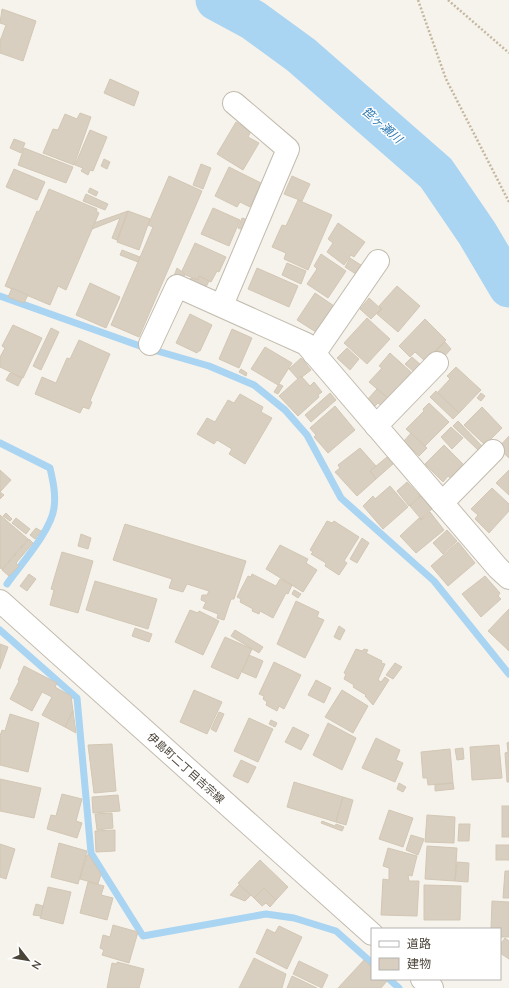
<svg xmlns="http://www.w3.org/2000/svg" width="509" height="988" font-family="'Nunito Sans','Noto Sans JP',sans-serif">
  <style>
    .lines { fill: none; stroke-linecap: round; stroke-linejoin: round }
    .stream { stroke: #a9d4f2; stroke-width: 7 }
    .river { stroke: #a9d4f2; stroke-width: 41 }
    .building { fill: #d8cfc1; stroke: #d3c7b4 }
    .minor-casing { stroke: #c2bbae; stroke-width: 24 }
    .path { stroke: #c4b79f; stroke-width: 2.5; stroke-dasharray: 2 2; stroke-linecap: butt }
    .minor { stroke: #fff; stroke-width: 22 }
    .labels { text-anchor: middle; stroke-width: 3; stroke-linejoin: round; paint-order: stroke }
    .street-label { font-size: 11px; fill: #4b4439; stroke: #fff }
    .water-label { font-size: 12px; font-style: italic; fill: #2e7ab2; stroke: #fff }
  </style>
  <rect width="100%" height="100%" fill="#f6f3ec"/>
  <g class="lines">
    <g class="stream">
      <polyline points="0,296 140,346 209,366 254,385 285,410 307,435 341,498 434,581 509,674"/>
      <path d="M0,443l50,25c3,13 6,26 4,40 -3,23 -33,56 -47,76"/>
      <polyline points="0,630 77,698 91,853 143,936 266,914 294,918 336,931 372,963"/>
      <polyline points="389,979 399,988"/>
    </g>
    <polyline class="river" points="216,0 253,20 301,55 436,173 477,233 509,287"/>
  </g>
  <g class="building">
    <polygon points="2,9 36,21 23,61 0,53 0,41 6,25 0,23"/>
    <polygon points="110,79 139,92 134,106 104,93"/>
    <polygon points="80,113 91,117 74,165 43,153 53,129 58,130 65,114 77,119"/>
    <polygon points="236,122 251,131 248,137 259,143 243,170 217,154"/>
    <polygon points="90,130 107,137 93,171 90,170 88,175 81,171 83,168 75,165"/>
    <polygon points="14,139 25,143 21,153 10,148"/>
    <polygon points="24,148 73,167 66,183 18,165"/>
    <polygon points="104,159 110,162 107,169 101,166"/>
    <polygon points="201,164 211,168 203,189 193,185"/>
    <polygon points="229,167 261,183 250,207 240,202 237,207 215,196"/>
    <polygon points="14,169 45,182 37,200 6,187"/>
    <polygon points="169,176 202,191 139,337 111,325 153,227 148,225"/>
    <polygon points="292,176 310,184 302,201 284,194"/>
    <polygon points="90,188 98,192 96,196 88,192"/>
    <polygon points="49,189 97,209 96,211 99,213 66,290 58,286 50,305 5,286 37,211 39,212"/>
    <polygon points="86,194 108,204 105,210 83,201"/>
    <polygon points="298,200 332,215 308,270 284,259 286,253 272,247 282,225 286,226"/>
    <polygon points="213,208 240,220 229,246 201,234"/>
    <polygon points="128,211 117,240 112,238 120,218 92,229 94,223"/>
    <polygon points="128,211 150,219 139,250 117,242"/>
    <polygon points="242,218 248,220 243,230 238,228"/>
    <polygon points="338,223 365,242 354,257 351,255 344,265 327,252 333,243 328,239"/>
    <polygon points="195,243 226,257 219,272 217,271 211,282 199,276 198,280 181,273"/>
    <polygon points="122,250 140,257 138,262 120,255"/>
    <polygon points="321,254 346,271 328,298 307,284 317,269 314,266"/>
    <polygon points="350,258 364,267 359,276 345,267"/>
    <polygon points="287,263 306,271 301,284 282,275"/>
    <polygon points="177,268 185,274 182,280 174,276"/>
    <polygon points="257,268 298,286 289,307 248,289"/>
    <polygon points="199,276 209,281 205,289 189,281 191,278 198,280"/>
    <polygon points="90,283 120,297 106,328 76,315"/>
    <polygon points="397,286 420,306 398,332 377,314 382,309 379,306"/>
    <polygon points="12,288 28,295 24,303 8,297"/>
    <polygon points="315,293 337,308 319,334 297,320"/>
    <polygon points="369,298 381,309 371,319 360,309"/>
    <polygon points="190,314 212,325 200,351 198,351 197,353 176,343"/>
    <polygon points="367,318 390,339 367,364 344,343"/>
    <polygon points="425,319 446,340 425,361 415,352 410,357 399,346"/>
    <polygon points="13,325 42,338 23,378 0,367 0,357 5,348 2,346"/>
    <polygon points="51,328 59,332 41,370 33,366"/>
    <polygon points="232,329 252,338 239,368 219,359"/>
    <polygon points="79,340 110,354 90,401 92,402 89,409 83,407 80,413 35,394 42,377 56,383 67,358 70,359"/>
    <polygon points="445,342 451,349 440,361 433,354"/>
    <polygon points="265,347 292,363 278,385 251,369"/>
    <polygon points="347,348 359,359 350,370 337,358"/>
    <polygon points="390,353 412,373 389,399 369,382 382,368 379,366"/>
    <polygon points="412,357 422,366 415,373 405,364"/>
    <polygon points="301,358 311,370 302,377 301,376 298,379 289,369"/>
    <polygon points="456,367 481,390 459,413 437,393 450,379 447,376"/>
    <polygon points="241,369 247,373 246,376 239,372"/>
    <polygon points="10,373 22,378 18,386 6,380"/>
    <polygon points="301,376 310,386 314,382 322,392 318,395 319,397 298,416 279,396"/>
    <polygon points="279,384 283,386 278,394 274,392"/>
    <polygon points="377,389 389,399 382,406 378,403 375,406 367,400"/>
    <polygon points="436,391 459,413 453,419 430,397"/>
    <polygon points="330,393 336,400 311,422 305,415"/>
    <polygon points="481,393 485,396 481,401 477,398"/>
    <polygon points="240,394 263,407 261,412 272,418 245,464 229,454 232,449 217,440 214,444 197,434 207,418 215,422 228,400 234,403"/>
    <polygon points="429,403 449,422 425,446 406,429 424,411 423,409"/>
    <polygon points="335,406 355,430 328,453 314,437 316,435 310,428"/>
    <polygon points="482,407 502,428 485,445 464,425"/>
    <polygon points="458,421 482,446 478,450 453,426"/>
    <polygon points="451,427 463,438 452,449 441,437"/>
    <polygon points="411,433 427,448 419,456 404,441"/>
    <polygon points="509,436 509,458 498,448"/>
    <polygon points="444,445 464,465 451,478 448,476 443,482 425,464"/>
    <polygon points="360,448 376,466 370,471 376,479 357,496 335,472 340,468 338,465"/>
    <polygon points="387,457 393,464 376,479 370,471"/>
    <polygon points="0,470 11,480 0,492 4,495 0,499"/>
    <polygon points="509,470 509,495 496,483"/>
    <polygon points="407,482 420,496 409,506 397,491"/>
    <polygon points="390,486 408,507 383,529 363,506 373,496 375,499"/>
    <polygon points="492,488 509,504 509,511 489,533 475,519 478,515 471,509"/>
    <polygon points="421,496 432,509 421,519 410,506"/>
    <polygon points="430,512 444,530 416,553 400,536 419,518 421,520"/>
    <polygon points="6,513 12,519 10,521 3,516"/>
    <polygon points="0,515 28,539 2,569 0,568"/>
    <polygon points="16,518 30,529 26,534 12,523"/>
    <polygon points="327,521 332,523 334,521 359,537 344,561 347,563 339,575 325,566 326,563 311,554 313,552 310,550"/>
    <polygon points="125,524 246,561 234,599 231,599 224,620 217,618 218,614 203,608 206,602 201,600 202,595 207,595 209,591 187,584 183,592 169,588 172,579 113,560"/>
    <polygon points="36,528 41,531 35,539 30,535"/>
    <polygon points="447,530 457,541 443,554 433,543"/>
    <polygon points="81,534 91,538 88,549 78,546"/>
    <polygon points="362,538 369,543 357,563 350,559"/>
    <polygon points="29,539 33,543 16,563 19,566 9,576 2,570"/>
    <polygon points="458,542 475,563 448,586 431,566"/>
    <polygon points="280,545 308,559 306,563 317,570 303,592 266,569"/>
    <polygon points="62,552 93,561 78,613 50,605 54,590 51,589"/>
    <polygon points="29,574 36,579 27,591 20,586"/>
    <polygon points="252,574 276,586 280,579 292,585 288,594 286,593 273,618 260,611 259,614 252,611 253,609 240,602 241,599 237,597 248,576 251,577"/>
    <polygon points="485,576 500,593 498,596 501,599 481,617 462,594"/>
    <polygon points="95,581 157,599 148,629 86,610"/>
    <polygon points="294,590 301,594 298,598 292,594"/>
    <polygon points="296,601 319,612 317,617 324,620 305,658 277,644"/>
    <polygon points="509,609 509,651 488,631"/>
    <polygon points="190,610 198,613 199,611 219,621 203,655 175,642"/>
    <polygon points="339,626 345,630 340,640 334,637"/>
    <polygon points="135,628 152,634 149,642 132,636"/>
    <polygon points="235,630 263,647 259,653 231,636"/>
    <polygon points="225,637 252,649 238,679 211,667"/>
    <polygon points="0,644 8,647 0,669"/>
    <polygon points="356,649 362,651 364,649 368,650 366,653 382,661 381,663 385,664 378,680 381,682 385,677 389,680 373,705 365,696 366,695 353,687 354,685 344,679 346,674 344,673"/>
    <polygon points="249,655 263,661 256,678 242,672"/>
    <polygon points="274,662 301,675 284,709 279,706 277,711 266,705 267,702 263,699 264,696 259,694"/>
    <polygon points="395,663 402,667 393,679 386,675"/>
    <polygon points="24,666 57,683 55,687 71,696 73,711 65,727 42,715 52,697 42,692 32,711 10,699 19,681 18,680"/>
    <polygon points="316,680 331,688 324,703 308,695"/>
    <polygon points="194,690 222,702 207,734 180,722"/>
    <polygon points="342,690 368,706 353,733 325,717"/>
    <polygon points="73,711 76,733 65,727"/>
    <polygon points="219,712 224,714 216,732 211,729"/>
    <polygon points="10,714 39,723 28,772 0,765 0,736 2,730 5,731"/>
    <polygon points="249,718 273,729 258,762 234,751"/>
    <polygon points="271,720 277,723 275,727 269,724"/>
    <polygon points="328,723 356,738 342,770 313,755"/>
    <polygon points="293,727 309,735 301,750 285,742"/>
    <polygon points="376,738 400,750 396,760 403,763 395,782 362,768"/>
    <polygon points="509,742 509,782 507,782 505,753 508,752 507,743"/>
    <polygon points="112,744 116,791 94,793 88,745"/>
    <polygon points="499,745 502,778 472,780 470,747"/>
    <polygon points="463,748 464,759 457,760 455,749"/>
    <polygon points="450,749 453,783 428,785 427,778 423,778 421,752"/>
    <polygon points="241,760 256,767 248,783 233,776"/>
    <polygon points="0,779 41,788 34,818 0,811"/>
    <polygon points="294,782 343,797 336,822 287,807"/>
    <polygon points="399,783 406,787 403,792 397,789"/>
    <polygon points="453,783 454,789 435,791 435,785"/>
    <polygon points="62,794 82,799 76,821 82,823 77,838 47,829 51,815 56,816"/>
    <polygon points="118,795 120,811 93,813 92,797"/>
    <polygon points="343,797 353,800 346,825 336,822"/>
    <rect x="502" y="806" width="7" height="31"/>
    <polygon points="389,810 413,818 403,847 379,839"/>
    <polygon points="112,813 113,828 97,830 95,814"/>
    <polygon points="427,815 455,817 454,843 425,842"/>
    <polygon points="322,821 335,826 336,824 344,827 342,831 321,823"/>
    <polygon points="459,824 470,824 469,841 458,841"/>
    <polygon points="115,830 115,851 96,852 95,831"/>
    <polygon points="411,835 424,839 418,855 406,850"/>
    <polygon points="59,843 87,851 78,884 51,877"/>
    <polygon points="0,844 15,849 6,879 0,877"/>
    <rect x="496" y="845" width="13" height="15"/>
    <polygon points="427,846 457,848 455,881 425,879"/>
    <polygon points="388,848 417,856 412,876 408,875 409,881 419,881 417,916 381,915 383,879 389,880 389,868 383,866"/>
    <polygon points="87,855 89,855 101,874 98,884 80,879"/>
    <polygon points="260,860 288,887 276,900 264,888 254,898 238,883"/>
    <polygon points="457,862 469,863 468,882 455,881"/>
    <polygon points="505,871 509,871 509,898 503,898"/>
    <polygon points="88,882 104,886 101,895 113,898 107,920 80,913"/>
    <polygon points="239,885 251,895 245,901 230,895"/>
    <polygon points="424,885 461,886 460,920 424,920"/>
    <polygon points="48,887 71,892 63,924 40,918"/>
    <polygon points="264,888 276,900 270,907 266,903 262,906 254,898"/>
    <polygon points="492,901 509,902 509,937 500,937 500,929 491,929"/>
    <polygon points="36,904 43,906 41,916 33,915"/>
    <polygon points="113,925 138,932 129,963 102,955 104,950 100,948 103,935 110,937"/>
    <polygon points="279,926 302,937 287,969 256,953 267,929 275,933"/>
    <polygon points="505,938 509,941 509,959 500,953 500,945"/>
    <polygon points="254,958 286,974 282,988 239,988"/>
    <polygon points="364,960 372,967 372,979 387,981 381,988 338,988"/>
    <polygon points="299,961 328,975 322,988 293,974"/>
    <polygon points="117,962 144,969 139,988 107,988 112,963 117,964"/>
    <polygon points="292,976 317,988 287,988"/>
  </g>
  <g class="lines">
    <defs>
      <g id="minor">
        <polyline points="222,305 288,149 234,103"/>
        <polyline points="150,344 177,286 306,344 498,568 509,578"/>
        <polyline points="314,354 378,261"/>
        <polyline points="376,426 437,363"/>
        <polyline points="442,503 493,451"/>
        <polyline points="0,601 372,934"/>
        <polyline points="422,979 432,988"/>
      </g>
    </defs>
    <use href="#minor" class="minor-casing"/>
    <g class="path">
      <polyline points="418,0 446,79 509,202"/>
      <polyline points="448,0 509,53"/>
    </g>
    <use href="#minor" class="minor"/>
  </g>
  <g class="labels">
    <g class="street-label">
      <text transform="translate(186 768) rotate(42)" y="4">伊島町二丁目吉宗線</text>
    </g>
    <g class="water-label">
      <text transform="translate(382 125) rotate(41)" y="4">笹ヶ瀬川</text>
    </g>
  </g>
  <rect x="371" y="928" width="130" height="52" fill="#ffffff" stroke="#b7b4b0"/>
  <rect x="379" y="941" width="20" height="6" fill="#ffffff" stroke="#b7b4b0"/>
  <text x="407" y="948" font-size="12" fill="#4b4439">道路</text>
  <rect x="379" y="958" width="20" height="12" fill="#d8cfc1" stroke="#b7b4b0"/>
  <text x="407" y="968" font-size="12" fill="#4b4439">建物</text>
  <g transform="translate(28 960) rotate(121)" stroke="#ffffff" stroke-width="3" paint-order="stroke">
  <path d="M0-3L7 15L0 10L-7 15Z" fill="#4b4439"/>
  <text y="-6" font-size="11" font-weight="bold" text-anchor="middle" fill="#4b4439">N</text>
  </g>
</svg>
